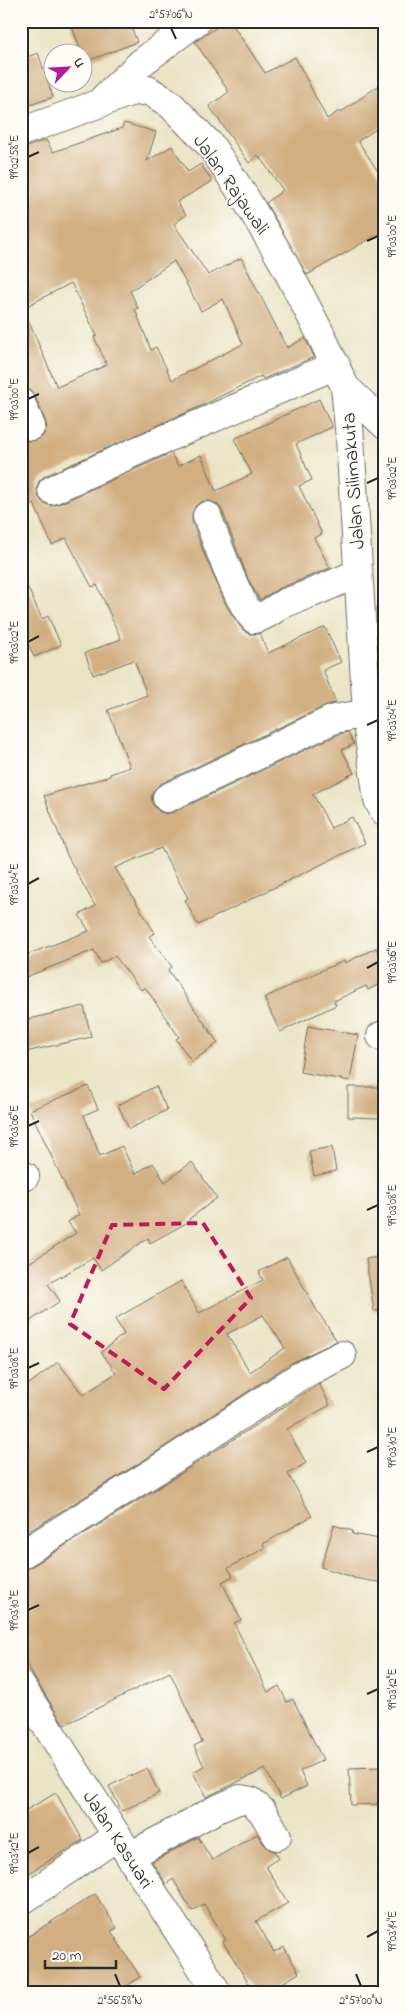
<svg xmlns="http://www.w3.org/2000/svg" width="406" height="2013" font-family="'Indie Flower',sans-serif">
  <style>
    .building { fill: #d1af81; fill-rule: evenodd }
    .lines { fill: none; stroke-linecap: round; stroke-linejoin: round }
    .minor-casing { stroke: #6e6c61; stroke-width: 30 }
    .minor { stroke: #fff; stroke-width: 28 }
    .marked { fill: none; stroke: #c2185b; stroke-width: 4; stroke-dasharray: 10 6; stroke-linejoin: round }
    .ticks { fill: none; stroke: #2b2b2b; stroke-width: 2 }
    .labels { text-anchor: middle; stroke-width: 4; stroke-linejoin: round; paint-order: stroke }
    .street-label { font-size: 20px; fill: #2b2b2b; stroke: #fdfcf7 }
    .neatline { fill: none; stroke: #2b2b2b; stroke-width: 2 }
    .ticks-label { font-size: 12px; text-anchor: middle; fill: #2b2b2b }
  </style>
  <rect width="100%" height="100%" fill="#fdfcf7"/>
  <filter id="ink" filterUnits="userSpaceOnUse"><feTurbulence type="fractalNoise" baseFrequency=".02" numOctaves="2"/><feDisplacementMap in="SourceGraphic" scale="10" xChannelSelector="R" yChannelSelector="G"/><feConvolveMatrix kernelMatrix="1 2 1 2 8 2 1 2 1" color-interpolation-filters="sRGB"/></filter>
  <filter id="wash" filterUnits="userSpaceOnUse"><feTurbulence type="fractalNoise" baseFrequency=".0096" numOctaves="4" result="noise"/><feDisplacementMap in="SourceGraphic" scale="20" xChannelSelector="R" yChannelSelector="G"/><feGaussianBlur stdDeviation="1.12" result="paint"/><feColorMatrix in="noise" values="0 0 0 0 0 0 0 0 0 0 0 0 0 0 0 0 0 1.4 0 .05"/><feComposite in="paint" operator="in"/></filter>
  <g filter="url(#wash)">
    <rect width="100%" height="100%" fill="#eae4c5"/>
    <g id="blocks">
      <g class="building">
        <polygon points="70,21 129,21 137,42 85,62"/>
        <polygon points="226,21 230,21 265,73 295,57 327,119 339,111 340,113 385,81 385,123 358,141 385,182 385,230 307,275 266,203 283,190 258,155 249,163 209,106 229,92 195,42"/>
        <polygon points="38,53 53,97 21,108 21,59"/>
        <path d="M124,123l32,9 -9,29 25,-15 16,26 13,-8 11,17 -35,21 9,13 -12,9 34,51 33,-17 46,90 18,-10 9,19 -51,22 -2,-3 -58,29 -158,71 -6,5 -2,7 1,8 5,7 8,3 8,-2 112,-51 7,13 23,-11 15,36 36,-17 -18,-35 85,-40 13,28 -36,17 16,36 -13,6 23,48 -8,4 16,30 -52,21 -18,11 -12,-21 -26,-69 -5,-6 -8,-3 -8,1 -6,4 -3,8v8l15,39 20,46 15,22 7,5h11l8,19 57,-26 16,35 -18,8 13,33 -9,2 -167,79 -6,6 -3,7 2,8 6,6 7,3 8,-2 165,-78 9,-2 6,12 -12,6 12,23 -41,21 18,34 21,-11 13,26 -167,82 -13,-25 3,-2 -27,-50 -46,20 40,65 -6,3 23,31 -4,3 50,73 -26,19 -16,-23 3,-2 -34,-50 -4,3 -26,-34 -14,7 -7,-13 -73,29v-22l68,-26 -10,-16 16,-9 -28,-51 -23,-59 66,-20v-2l20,-7 -22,-57 39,-15 -13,-35 -41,15 -8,-22 36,-14 -24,-54 -5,2 -26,-49 -14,7 -18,-41 -13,6v-72l8,3 8,-1 6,-4 4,-9 -2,-7 -10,-24 -5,-6 -9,-2v-239l25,-9 7,12 69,-24zM174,261l27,50 22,-12 20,45 -71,36 -16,-33 -5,3 -16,-41 3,-1 -8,-17zM71,283l26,53 -3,1 13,28 -50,22 -34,-79z"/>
        <polygon points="21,573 42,619 48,616 61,645 34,657 21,627"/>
        <polygon points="376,948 385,965 385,981 368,990 366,986 334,1001 336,1005 280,1032 264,998 320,971 344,961 345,963"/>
        <polygon points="84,1006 91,1037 21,1053 21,1021"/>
        <polygon points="308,1026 358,1035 350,1081 300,1072"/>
        <polygon points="88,1086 98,1109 84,1115 100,1156 122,1146 135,1174 153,1163 165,1182 192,1162 217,1198 189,1219 190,1221 150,1243 148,1238 101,1270 93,1258 48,1284 60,1301 21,1327 21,1268 76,1233 68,1222 79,1215 30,1110"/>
        <polygon points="156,1086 167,1110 129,1129 118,1105"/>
        <polygon points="348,1087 382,1087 382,1118 348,1117"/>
        <polygon points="332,1147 336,1171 314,1176 309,1151"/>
        <polygon points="385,1256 385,1310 374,1311 366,1259"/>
        <path d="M287,1257l29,52 21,32 -46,22 -142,94 -128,79v-146l37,-28 25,33 33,-22 -15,-21 23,-18 -9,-15 66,-38 18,32 64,-33 -4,-8zM263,1315l22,33 -35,24 -23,-38z"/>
        <polygon points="319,1384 330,1405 287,1429 306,1463 288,1474 312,1516 263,1544 265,1548 228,1568 233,1576 222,1582 241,1620 234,1623 268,1692 279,1686 287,1702 293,1699 323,1760 300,1771 307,1786 281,1799 265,1769 206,1797 193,1772 204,1766 194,1746 202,1742 170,1672 64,1725 34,1677 21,1652 21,1571 29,1568 166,1483"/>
        <polygon points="334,1525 353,1531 352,1534 385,1540 385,1583 353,1578 353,1577 321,1567"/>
        <polygon points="381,1767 383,1804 351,1805 349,1768"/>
        <polygon points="147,1768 159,1793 122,1811 109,1786"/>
        <polygon points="56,1793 83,1840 21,1878 21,1813"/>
        <polygon points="257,1834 264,1844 269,1849 274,1851 279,1858 266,1866 288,1903 256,1921 274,1952 284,1947 299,1973 267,1992 254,1992 223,1942 226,1940 204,1904 192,1911 173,1879 166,1884 152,1862 198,1837 212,1860"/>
        <polygon points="95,1894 117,1928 111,1931 140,1977 118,1992 21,1992 21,1941"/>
      </g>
    </g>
  </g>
  <g filter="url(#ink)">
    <use href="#blocks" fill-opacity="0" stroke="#6e6c61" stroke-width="1"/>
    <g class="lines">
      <defs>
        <g id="minor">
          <polyline points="104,98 141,63 197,21"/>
          <polyline points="21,132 130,92 148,90 170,104 211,146 244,196 282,260 321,335 345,387 350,438 368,730 378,800 385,813"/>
          <polyline points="345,387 385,425"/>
          <polyline points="21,403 31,426"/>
          <polyline points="52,490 139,450 336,365"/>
          <path d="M207,516c10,26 30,85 47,103 13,-2 20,-11 31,-16 25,-9 49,-19 73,-30"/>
          <polyline points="167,798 334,719 351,716 367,716"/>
          <polyline points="381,1036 385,1034"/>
          <polyline points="21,1177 25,1176"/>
          <polyline points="21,1555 157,1470 300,1376 342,1355"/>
          <polyline points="21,1686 217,1992"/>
          <polyline points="130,1856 215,1810 240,1799 251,1801 262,1811 277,1836"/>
          <polyline points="21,1901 118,1836"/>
        </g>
      </defs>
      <use href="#minor" class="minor-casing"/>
      <use href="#minor" class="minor"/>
    </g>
  </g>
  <path class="marked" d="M203,1223l48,75 -87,91 -94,-65 42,-99z"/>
  <path class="ticks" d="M171,28l5,11M28,157l11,-5M367,241l11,-5M28,399l11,-5M367,483l11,-5M28,642l11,-6M367,725l11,-5M28,884l11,-6M367,968l11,-6M28,1126l11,-5M367,1210l11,-5M28,1368l11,-5M367,1452l11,-5M28,1610l11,-5M367,1694l11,-5M28,1853l11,-6M367,1937l11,-6M115,1974l5,12M356,1974l5,12"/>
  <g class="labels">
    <g class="street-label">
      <text transform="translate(232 184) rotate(55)" y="7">Jalan Rajawali</text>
      <text transform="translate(352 481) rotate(-94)" y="7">Jalan Silimakuta</text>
      <text transform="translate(119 1839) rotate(57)" y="7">Jalan Kasuari</text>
    </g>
  </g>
  <rect width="406" height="2013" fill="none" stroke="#fdfcf7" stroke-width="55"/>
  <g transform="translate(68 68) rotate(65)"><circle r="24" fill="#fdfcf7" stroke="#a9a8a5"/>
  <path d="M0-4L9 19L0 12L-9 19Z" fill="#b5179e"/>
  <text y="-8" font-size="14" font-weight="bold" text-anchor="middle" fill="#2b2b2b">U</text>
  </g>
  <path d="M45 1960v8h71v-8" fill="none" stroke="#2b2b2b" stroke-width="2.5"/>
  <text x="52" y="1960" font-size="15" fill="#2b2b2b" stroke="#fdfcf7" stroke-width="4" paint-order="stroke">20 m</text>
  <rect x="28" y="28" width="350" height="1958" class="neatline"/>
  <g class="ticks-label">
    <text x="171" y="18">2°57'06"N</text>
    <text transform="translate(14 157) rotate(-90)" y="4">99°02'58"E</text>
    <text transform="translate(392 236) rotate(-90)" y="4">99°03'00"E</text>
    <text transform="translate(14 399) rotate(-90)" y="4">99°03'00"E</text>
    <text transform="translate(392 478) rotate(-90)" y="4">99°03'02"E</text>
    <text transform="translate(14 642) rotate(-90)" y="4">99°03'02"E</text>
    <text transform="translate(392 720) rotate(-90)" y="4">99°03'04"E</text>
    <text transform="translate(14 884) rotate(-90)" y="4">99°03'04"E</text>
    <text transform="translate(392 962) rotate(-90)" y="4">99°03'06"E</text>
    <text transform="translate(14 1126) rotate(-90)" y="4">99°03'06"E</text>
    <text transform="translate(392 1205) rotate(-90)" y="4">99°03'08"E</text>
    <text transform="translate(14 1368) rotate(-90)" y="4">99°03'08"E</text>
    <text transform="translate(392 1447) rotate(-90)" y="4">99°03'10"E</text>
    <text transform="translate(14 1610) rotate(-90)" y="4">99°03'10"E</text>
    <text transform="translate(392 1689) rotate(-90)" y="4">99°03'12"E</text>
    <text transform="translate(14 1853) rotate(-90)" y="4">99°03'12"E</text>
    <text transform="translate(392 1931) rotate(-90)" y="4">99°03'14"E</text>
    <text x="120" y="2004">2°56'58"N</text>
    <text x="361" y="2004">2°57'00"N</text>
  </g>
</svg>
